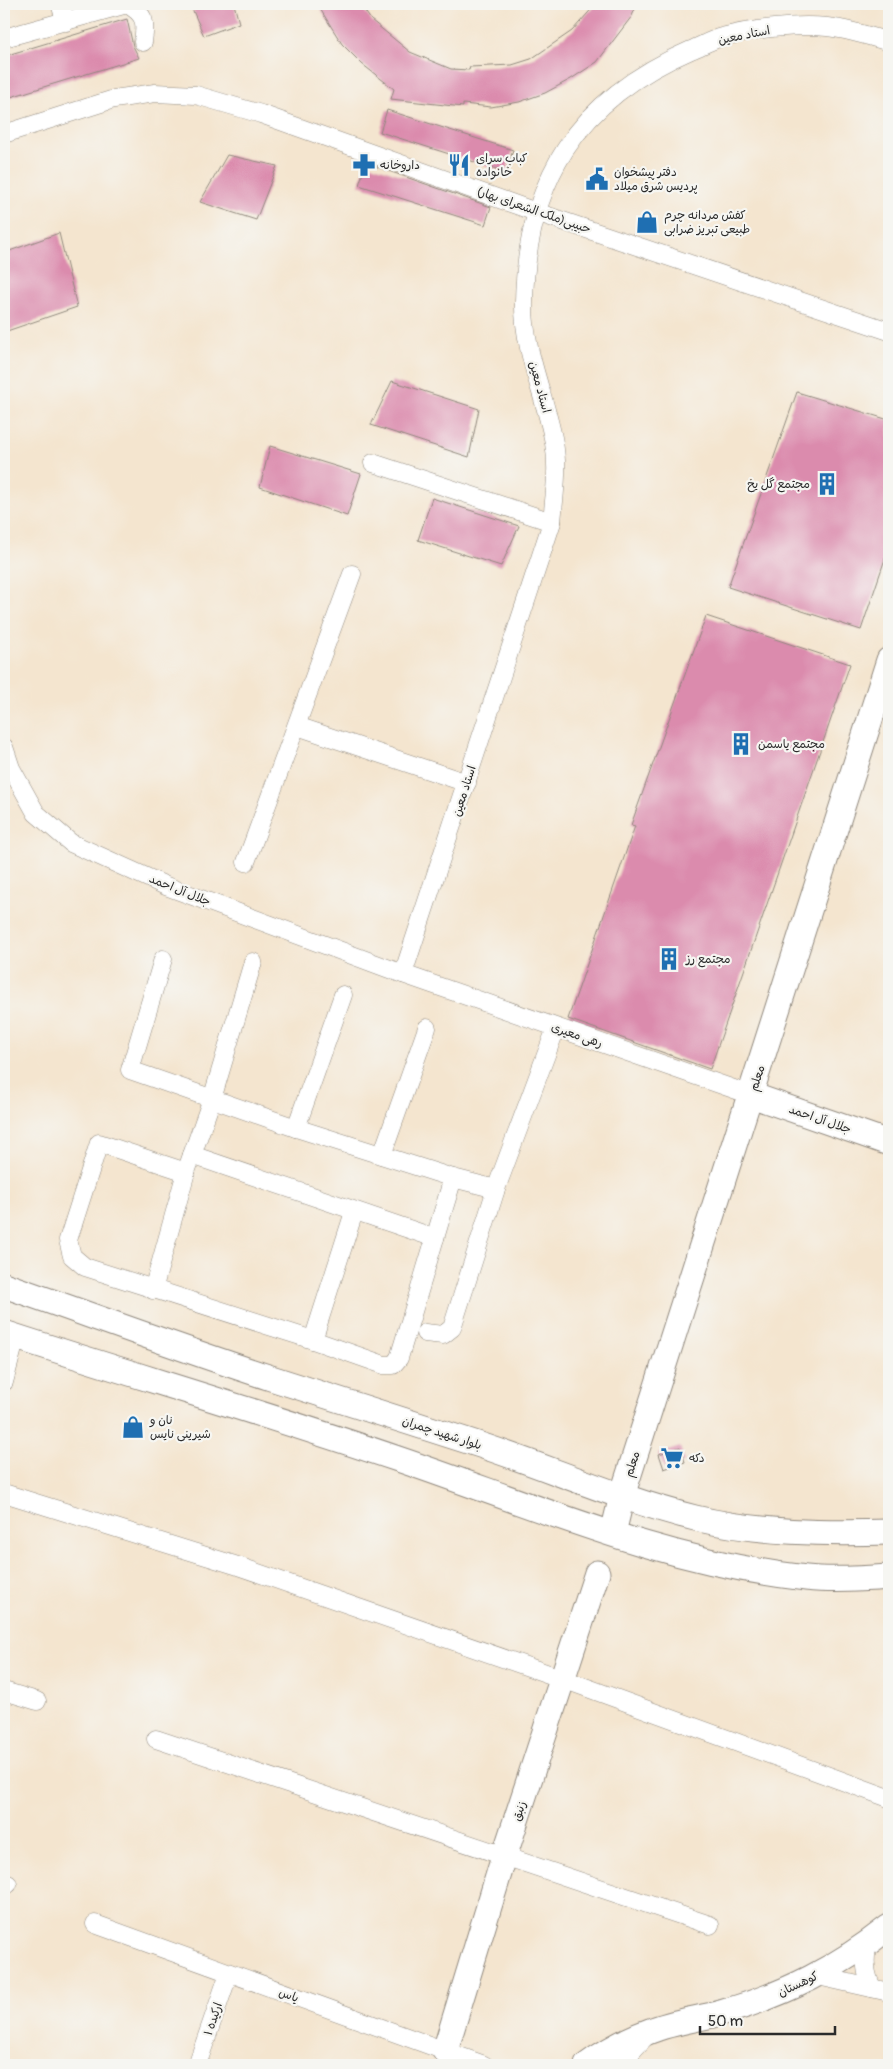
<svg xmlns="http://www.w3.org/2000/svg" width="893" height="2069" font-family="Pangolin,'Playpen Sans Arabic',sans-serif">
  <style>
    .building { fill: #db8bad }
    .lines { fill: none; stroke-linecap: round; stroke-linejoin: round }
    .street-casing { stroke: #90887d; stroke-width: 19 }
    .secondary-casing { stroke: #90887d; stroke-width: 27 }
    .street { stroke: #fff; stroke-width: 18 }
    .secondary { stroke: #fff; stroke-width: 25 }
    .labels { text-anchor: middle; stroke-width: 4.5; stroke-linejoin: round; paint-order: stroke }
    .street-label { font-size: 12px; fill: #2b2b2b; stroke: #f6f6f2 }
    .poi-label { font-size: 12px; fill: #2b2b2b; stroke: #f6f6f2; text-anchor: start }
  </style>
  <rect width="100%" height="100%" fill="#f6f6f2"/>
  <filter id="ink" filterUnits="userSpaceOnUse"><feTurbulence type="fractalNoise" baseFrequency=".02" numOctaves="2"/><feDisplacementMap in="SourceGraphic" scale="10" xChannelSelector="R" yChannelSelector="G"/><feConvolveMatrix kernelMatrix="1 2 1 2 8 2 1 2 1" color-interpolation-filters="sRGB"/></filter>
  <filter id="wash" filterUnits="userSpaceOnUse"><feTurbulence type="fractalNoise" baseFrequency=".0096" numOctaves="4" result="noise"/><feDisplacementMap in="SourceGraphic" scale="20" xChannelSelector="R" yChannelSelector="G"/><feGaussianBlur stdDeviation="1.12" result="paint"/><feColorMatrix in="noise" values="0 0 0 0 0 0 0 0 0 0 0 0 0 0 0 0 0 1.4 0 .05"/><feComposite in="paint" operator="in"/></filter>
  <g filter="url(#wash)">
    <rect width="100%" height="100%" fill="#f4e5cf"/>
    <g id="blocks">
      <g class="building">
        <polygon points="190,4 234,4 239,23 204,36"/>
        <polygon points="317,4 360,4 371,20 410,52 451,69 469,70 470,67 512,65 531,59 572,31 596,4 637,4 632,16 597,62 571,79 545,93 519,102 491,107 463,104 463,107 391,99 394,89 362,64 342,44"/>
        <polygon points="127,19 133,46 139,58 4,99 4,56"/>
        <polygon points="387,110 513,150 506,172 380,132"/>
        <polygon points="227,155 277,166 256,220 200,202"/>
        <polygon points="366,163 491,207 485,225 359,185"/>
        <polygon points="59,233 77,307 4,332 4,253"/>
        <polygon points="392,381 479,409 469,457 371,425"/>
        <polygon points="797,392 889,420 889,547 861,630 728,587"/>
        <polygon points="270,446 361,474 347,516 260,487"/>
        <polygon points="432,498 519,526 501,566 418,540"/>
        <polygon points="706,616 850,664 710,1069 568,1019 635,826 631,825"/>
        <polygon points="680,1447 685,1462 664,1469 659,1454"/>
      </g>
    </g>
  </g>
  <g filter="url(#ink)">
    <use href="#blocks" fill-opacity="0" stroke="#90887d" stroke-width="1"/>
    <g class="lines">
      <defs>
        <g id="street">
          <polyline points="60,4 66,22"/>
          <path d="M4,38l123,-34c19,11 19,18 16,38"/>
          <polyline points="4,134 114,99 155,93 196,95 261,114 536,212 889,331"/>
          <polyline points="373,463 552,522"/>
          <polyline points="297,726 467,783"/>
          <polyline points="4,747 11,768 36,813 71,843 166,886 403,974 751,1095"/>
          <polyline points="246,862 352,574"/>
          <polyline points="163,959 130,1070 296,1128 453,1178 496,1189 556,1028"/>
          <path d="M403,974l149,-452c2,-25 7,-53 2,-79 -8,-45 -31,-93 -30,-140 2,-122 53,-204 167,-253 10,-4 20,-10 31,-13 30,-8 74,-13 105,-10 20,2 43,9 62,15"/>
          <polyline points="296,1128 343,995"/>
          <polyline points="192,1155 212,1099 253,962"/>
          <polyline points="382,1155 427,1028"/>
          <polyline points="354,1212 313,1340 85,1267 72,1256 68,1240 99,1143 186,1172 192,1155 435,1238 453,1178"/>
          <polyline points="153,1290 186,1172"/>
          <polyline points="425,1333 443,1335 452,1328 496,1189"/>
          <polyline points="313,1340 384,1365 393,1365 399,1358 435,1238"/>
          <polyline points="4,1382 16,1337"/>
          <polyline points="4,1493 238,1566 563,1679 889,1798"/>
          <polyline points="4,1691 37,1701"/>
          <polyline points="156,1739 710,1925"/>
          <polyline points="4,1883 8,1884"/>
          <polyline points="95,1924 484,2065"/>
          <path d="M868,1944c-4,16 -3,28 4,44"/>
          <polyline points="818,1976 889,1992"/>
          <polyline points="197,2065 229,1973"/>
          <polyline points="627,2065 632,2051 647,2035"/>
        </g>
        <g id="secondary">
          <polyline points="751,1095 889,1143"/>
          <path d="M4,1285c89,31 178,64 267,93 67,22 133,42 200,64 75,24 147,57 224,76 62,15 131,16 194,14"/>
          <path d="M4,1333c132,43 266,82 397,127 132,45 265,103 405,118 27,3 56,1 83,-1"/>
          <polyline points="613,1533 622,1496 889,660"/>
          <polyline points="445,2051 504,1857 597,1573"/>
          <path d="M587,2065c19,-14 41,-26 63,-34 24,-10 50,-12 74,-19 64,-19 113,-44 165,-85"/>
        </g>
      </defs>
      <use href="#street" class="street-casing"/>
      <use href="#secondary" class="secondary-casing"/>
      <use href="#street" class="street"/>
      <use href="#secondary" class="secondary"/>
    </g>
  </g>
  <defs>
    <symbol id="pharmacy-bare" viewBox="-9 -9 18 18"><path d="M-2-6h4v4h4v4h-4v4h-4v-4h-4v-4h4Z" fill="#1f6fb2" stroke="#f6f6f2" stroke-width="2.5" paint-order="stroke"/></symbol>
    <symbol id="restaurant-bare" viewBox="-9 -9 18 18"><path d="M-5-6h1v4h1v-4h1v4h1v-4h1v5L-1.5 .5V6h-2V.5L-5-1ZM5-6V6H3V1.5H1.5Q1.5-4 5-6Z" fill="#1f6fb2" stroke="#f6f6f2" stroke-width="2.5" paint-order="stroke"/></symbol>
    <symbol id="civic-bare" viewBox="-9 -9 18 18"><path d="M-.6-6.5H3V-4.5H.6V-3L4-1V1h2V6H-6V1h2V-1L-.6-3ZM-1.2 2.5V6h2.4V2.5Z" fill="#1f6fb2" stroke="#f6f6f2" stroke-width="2.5" paint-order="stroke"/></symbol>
    <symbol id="shop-bare" viewBox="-9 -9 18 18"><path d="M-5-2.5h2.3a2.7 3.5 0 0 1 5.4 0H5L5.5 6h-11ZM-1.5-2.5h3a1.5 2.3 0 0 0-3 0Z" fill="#1f6fb2" stroke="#f6f6f2" stroke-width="2.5" paint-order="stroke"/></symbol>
    <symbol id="building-bare" viewBox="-9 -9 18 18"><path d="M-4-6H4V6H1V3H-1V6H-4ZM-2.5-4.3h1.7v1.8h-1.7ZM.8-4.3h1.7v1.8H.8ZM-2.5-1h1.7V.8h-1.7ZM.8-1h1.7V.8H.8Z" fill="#1f6fb2" stroke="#f6f6f2" stroke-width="2.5" paint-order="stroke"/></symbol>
    <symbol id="supermarket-bare" viewBox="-9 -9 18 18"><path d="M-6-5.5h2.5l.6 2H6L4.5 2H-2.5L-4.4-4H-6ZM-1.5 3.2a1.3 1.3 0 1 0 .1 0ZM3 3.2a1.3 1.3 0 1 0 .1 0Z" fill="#1f6fb2" stroke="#f6f6f2" stroke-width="2.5" paint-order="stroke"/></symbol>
  </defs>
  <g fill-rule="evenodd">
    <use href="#pharmacy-bare" x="348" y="149" width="32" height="32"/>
    <use href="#restaurant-bare" x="443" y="149" width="32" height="32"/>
    <use href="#civic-bare" x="581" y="163" width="32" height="32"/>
    <use href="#shop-bare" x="631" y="206" width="32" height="32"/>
    <use href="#building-bare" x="811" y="468" width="32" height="32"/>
    <use href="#building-bare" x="725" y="728" width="32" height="32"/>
    <use href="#building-bare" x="653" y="943" width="32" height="32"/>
    <use href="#shop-bare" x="117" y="1411" width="32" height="32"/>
    <use href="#supermarket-bare" x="656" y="1442" width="32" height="32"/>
  </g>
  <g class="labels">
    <g class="street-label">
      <text transform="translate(744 35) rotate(-11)" y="4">استاد معین</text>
      <text transform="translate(534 210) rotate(19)" y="4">حبیبی(ملک الشعرای بهار)</text>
      <text transform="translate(540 387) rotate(75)" y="4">استاد معین</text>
      <text transform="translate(464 791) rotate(-72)" y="4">استاد معین</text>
      <text transform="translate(180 890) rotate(22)" y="4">جلال آل احمد</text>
      <text transform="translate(577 1035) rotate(19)" y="4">رهی معیری</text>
      <text transform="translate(757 1078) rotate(-72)" y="4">معلم</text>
      <text transform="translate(820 1119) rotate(19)" y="4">جلال آل احمد</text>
      <text transform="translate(442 1433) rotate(18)" y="4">بلوار شهید چمران</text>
      <text transform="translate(632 1464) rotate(-72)" y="4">معلم</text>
      <text transform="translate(519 1811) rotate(-72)" y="4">زنبق</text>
      <text transform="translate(798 1984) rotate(-25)" y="4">کوهستان</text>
      <text transform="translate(289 1995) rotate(20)" y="4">یاس</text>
      <text transform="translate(213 2019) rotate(-71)" y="4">ارکیده ۱</text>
    </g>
    <g class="poi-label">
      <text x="476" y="162">کباب سرای<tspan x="476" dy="14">خانواده</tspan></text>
      <text x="380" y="169">داروخانه</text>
      <text x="614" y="176">دفتر پیشخوان<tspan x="614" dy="14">پردیس شرق میلاد</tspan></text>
      <text x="664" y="219">کفش مردانه چرم<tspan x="664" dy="14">طبیعی تبریز ضرابی</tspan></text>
      <text x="810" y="488" text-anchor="end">مجتمع گل یخ</text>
      <text x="758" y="748">مجتمع یاسمن</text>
      <text x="686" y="963">مجتمع رز</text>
      <text x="150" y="1424">نان و<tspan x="150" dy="14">شیرینی نایس</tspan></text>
      <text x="689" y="1462">دکه</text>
    </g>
  </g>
  <rect width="893" height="2069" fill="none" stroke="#f6f6f2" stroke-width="20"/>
  <path d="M700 2026v8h135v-8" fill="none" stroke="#2b2b2b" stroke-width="2.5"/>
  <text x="708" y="2026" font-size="15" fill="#2b2b2b" stroke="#f6f6f2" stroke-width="4" paint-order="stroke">50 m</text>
</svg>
